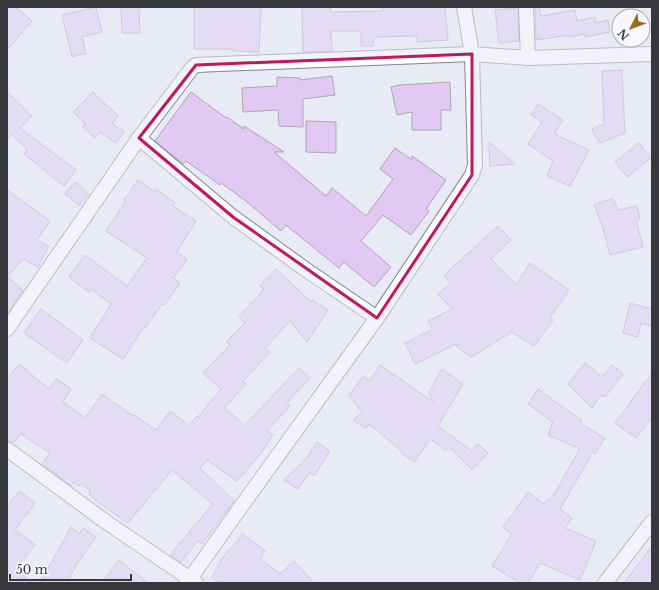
<svg xmlns="http://www.w3.org/2000/svg" width="659" height="590" font-family="'Libre Baskerville',serif">
  <style>
    .building { fill: #e1c9f4; stroke: #aca7b1 }
    .lines { fill: none; stroke-linecap: round; stroke-linejoin: round }
    .street-casing { stroke: #83858f; stroke-width: 16 }
    .street { stroke: #fff; stroke-width: 14 }
    .marked { fill: none; stroke: #c2185b; stroke-width: 3; stroke-linejoin: round }
  </style>
  <rect width="100%" height="100%" fill="#e8eaf5"/>
  <g class="building">
    <polygon points="7,7 16,7 32,21 7,50"/>
    <polygon points="96,7 102,32 82,37 86,53 72,57 62,15"/>
    <polygon points="121,7 139,7 140,33 122,33"/>
    <polygon points="194,7 261,7 259,52 233,51 233,49 194,49"/>
    <polygon points="302,7 330,7 331,12 383,11 382,7 445,7 448,40 417,42 417,36 374,37 373,46 361,46 361,31 331,31 332,51 303,52"/>
    <polygon points="535,7 539,7 541,16 575,10 577,21 595,17 596,23 608,20 610,32 585,37 584,34 569,37 569,35 536,40"/>
    <polygon points="518,8 519,41 499,43 495,10"/>
    <polygon points="622,70 625,133 600,143 596,137 592,129 604,124 602,71"/>
    <polygon points="332,76 335,95 303,99 303,127 279,126 278,110 243,112 242,88 277,86 277,77 300,78 300,80"/>
    <polygon points="450,82 451,110 441,110 441,130 412,130 412,112 397,115 391,87 400,85"/>
    <polygon points="7,92 32,116 20,128 76,170 64,186 24,154 27,149 12,135 7,140"/>
    <polygon points="93,92 118,116 112,123 124,132 116,143 100,132 95,138 83,127 85,124 73,112"/>
    <polygon points="191,92 226,118 227,117 244,129 244,126 284,152 274,152 326,196 332,188 366,216 393,179 380,169 395,148 412,160 412,156 446,180 426,209 429,211 411,235 383,215 361,241 391,267 374,287 344,262 339,268 286,225 281,231 246,201 221,183 220,185 186,161 183,164 155,141"/>
    <polygon points="538,104 563,120 554,134 589,150 570,186 547,176 553,161 528,144 542,122 531,115"/>
    <polygon points="306,121 336,122 336,153 306,152"/>
    <polygon points="489,142 515,164 490,166"/>
    <polygon points="639,143 651,158 627,177 615,162"/>
    <polygon points="138,180 155,192 156,189 175,203 173,206 196,221 177,252 187,260 173,278 180,283 164,306 162,304 145,328 144,327 123,359 90,338 111,304 91,289 89,292 69,277 85,255 127,286 147,258 106,231 126,201 124,200"/>
    <polygon points="75,182 89,194 79,205 65,194"/>
    <polygon points="7,190 50,221 37,240 49,246 38,267 23,259 7,277 23,290 7,314"/>
    <polygon points="613,198 618,210 637,206 640,219 636,220 643,247 610,255 603,228 594,205"/>
    <polygon points="498,226 511,240 491,259 516,285 530,263 569,290 550,318 553,320 534,346 512,332 471,357 456,346 458,343 415,364 405,343 433,329 428,321 452,309 438,294 451,283 444,275"/>
    <polygon points="276,269 311,302 312,300 328,310 307,342 290,321 265,348 270,352 243,381 246,384 224,408 245,425 299,368 310,378 287,403 290,406 267,431 273,435 262,452 237,481 207,460 200,468 234,501 202,544 198,541 181,562 170,555 213,504 172,470 128,523 95,500 95,499 89,494 90,490 81,484 79,486 74,482 71,486 42,464 50,453 21,434 13,443 7,441 7,379 19,364 49,389 56,379 71,389 63,402 85,418 102,394 133,416 134,415 156,430 170,411 189,425 197,416 198,417 221,389 203,373 230,345 226,342 245,323 239,317 264,289 260,286"/>
    <polygon points="630,303 652,309 652,326 641,323 638,337 623,333"/>
    <polygon points="41,309 83,340 67,363 24,333"/>
    <polygon points="585,363 602,377 612,365 623,374 605,397 601,395 592,408 568,384"/>
    <polygon points="380,365 433,402 429,392 442,369 463,384 438,426 472,451 478,444 488,453 472,470 449,447 446,451 430,439 414,462 401,453 402,451 369,424 366,428 353,420 362,412 349,395 363,376 370,381"/>
    <polygon points="652,373 652,417 636,438 615,423"/>
    <polygon points="538,389 582,421 580,423 605,438 595,454 593,452 560,509 572,518 565,528 596,541 580,580 540,563 528,583 520,583 492,566 512,534 503,527 528,492 544,504 548,499 550,501 580,449 548,435 553,422 528,404"/>
    <polygon points="317,442 330,451 314,476 310,472 298,489 284,480 306,459"/>
    <polygon points="19,491 35,503 15,530 35,545 16,569 32,583 7,583 7,507"/>
    <polygon points="71,527 79,534 83,528 96,537 78,562 67,583 40,583"/>
    <polygon points="242,533 265,551 260,558 280,574 294,561 314,583 222,583 212,578 222,558 239,539"/>
    <polygon points="652,546 652,583 624,583"/>
    <polygon points="119,560 148,583 102,583"/>
  </g>
  <g class="lines">
    <defs>
      <g id="street">
        <polyline points="526,7 528,58"/>
        <polyline points="139,138 233,217 305,269 377,318"/>
        <polyline points="7,329 139,138 192,68 196,65 472,54 528,58 652,54"/>
        <polyline points="7,449 106,522 196,583"/>
        <polyline points="187,583 240,508 377,318 472,175 475,165 472,54 464,7"/>
        <polyline points="605,583 652,522"/>
      </g>
    </defs>
    <use href="#street" class="street-casing"/>
    <use href="#street" class="street"/>
  </g>
  <path d="M0 0H659V590H0ZM472,54v121l-95,143 -144,-101 -94,-79 57,-73z" fill="#e8eaf5" fill-opacity=".55" fill-rule="evenodd"/>
  <path class="marked" d="M472,54v121l-95,143 -144,-101 -94,-79 57,-73z"/>
  <rect width="659" height="590" fill="none" stroke="#37383c" stroke-width="16"/>
  <g transform="translate(631 28) rotate(228)"><circle r="19" fill="#f6f8fe" stroke="#aaabb0"/>
  <path d="M0-3L7 15L0 10L-7 15Z" fill="#996b1b"/>
  <text y="-6" font-size="11" font-weight="bold" text-anchor="middle" fill="#37383c">N</text>
  </g>
  <path d="M10 574v6h121v-6" fill="none" stroke="#37383c" stroke-width="2"/>
  <text x="16" y="574" font-size="12" fill="#37383c" stroke="#f6f8fe" stroke-width="3" paint-order="stroke">50 m</text>
</svg>
